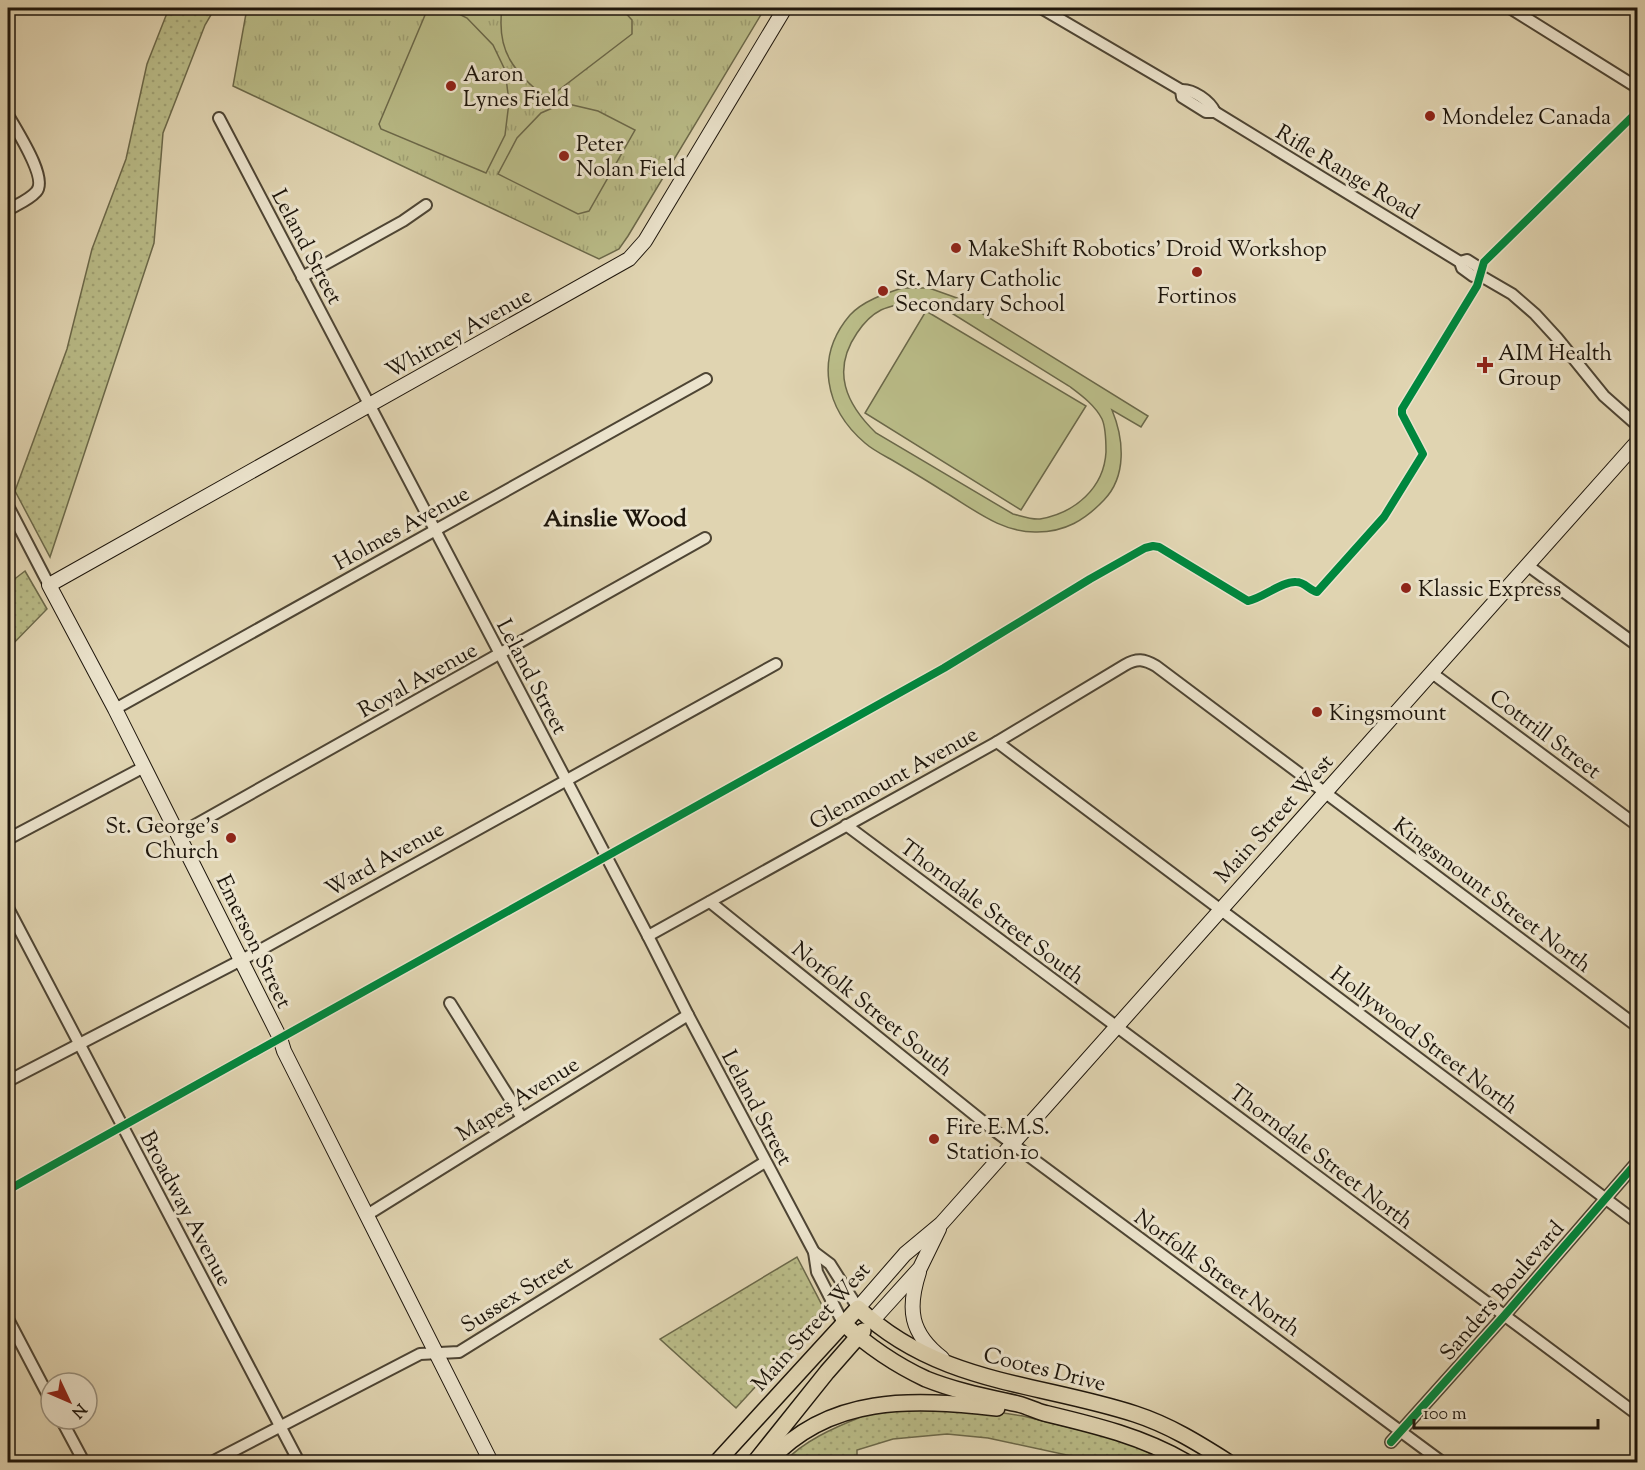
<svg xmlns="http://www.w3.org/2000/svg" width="1645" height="1470" font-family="'Sorts Mill Goudy',serif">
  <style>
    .grass { fill: url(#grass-dots); stroke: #6b6849; stroke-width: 1.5 }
    .park { fill: url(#park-tufts); stroke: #6b6849; stroke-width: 1.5 }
    .garden { fill: #b9bb87; stroke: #6b6849; stroke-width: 1.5; fill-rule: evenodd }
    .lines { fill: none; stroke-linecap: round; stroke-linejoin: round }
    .street-casing { stroke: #4e4534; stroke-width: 14 }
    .secondary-casing { stroke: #1d150b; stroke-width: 16 }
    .primary-casing { stroke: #1d150b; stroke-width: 18 }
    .street { stroke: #ebe3cc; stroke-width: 10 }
    .secondary { stroke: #ebe3cc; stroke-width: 14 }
    .primary { stroke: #e0d4b1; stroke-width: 15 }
    .cycleway-casing { stroke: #ebe3cc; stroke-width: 11 }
    .cycleway { stroke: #00873e; stroke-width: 8 }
    .poi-dot { fill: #8f2418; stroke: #ebe3cc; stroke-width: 2 }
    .labels { text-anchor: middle; stroke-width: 6; stroke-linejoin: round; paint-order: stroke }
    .poi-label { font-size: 22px; fill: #1d150b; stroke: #ebe3cc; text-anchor: start }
    .street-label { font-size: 22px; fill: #1d150b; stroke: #ebe3cc }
    .neighbourhood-label { font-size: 24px; font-weight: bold; fill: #1d150b; stroke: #ebe3cc }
  </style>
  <defs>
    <pattern id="grass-dots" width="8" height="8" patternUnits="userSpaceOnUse" patternTransform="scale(1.5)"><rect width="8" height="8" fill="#b9bb87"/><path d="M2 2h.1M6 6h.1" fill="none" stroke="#9fa073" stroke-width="1.8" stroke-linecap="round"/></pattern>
    <pattern id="park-tufts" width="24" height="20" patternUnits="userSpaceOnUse" patternTransform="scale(1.5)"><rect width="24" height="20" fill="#b9bb87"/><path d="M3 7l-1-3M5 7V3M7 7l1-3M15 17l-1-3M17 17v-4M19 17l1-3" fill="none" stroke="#9fa073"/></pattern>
  </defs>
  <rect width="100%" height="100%" fill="#e0d4b1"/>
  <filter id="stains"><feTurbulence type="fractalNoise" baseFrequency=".00333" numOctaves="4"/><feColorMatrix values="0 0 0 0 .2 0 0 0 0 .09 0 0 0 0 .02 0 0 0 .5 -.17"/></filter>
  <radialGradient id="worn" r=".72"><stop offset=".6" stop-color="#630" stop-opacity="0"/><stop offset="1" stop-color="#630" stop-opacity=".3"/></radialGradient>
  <g class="grass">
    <polygon points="169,8 215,8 205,25 163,133 154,243 50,557 15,491 67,349 92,249 126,159 147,64"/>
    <polygon points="25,571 47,609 8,649 8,584"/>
    <polygon points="797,1257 825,1311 736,1408 660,1339"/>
    <path d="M883,1408l114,4 26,4 102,25 16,7 23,14h-65l-111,-24 -41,-4 -54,5 -36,11v12h-73c20,-21 49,-34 77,-45v-3z"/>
  </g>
  <polygon class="park" points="247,8 765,8 628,236 619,249 599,259 233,86"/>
  <g class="garden">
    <polygon points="428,8 447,8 467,18 493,45 505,70 509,102 505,135 486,173 381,129 379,124"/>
    <path d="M502,8h119l11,12v14l-85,65c-32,-27 -51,-46 -45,-91z"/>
    <polygon points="564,103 598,111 635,130 589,211 578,214 498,174 517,138 541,113"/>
    <path d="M902,288h27l28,10 191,118 -7,11 -29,-17c12,29 15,66 -8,90 -19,20 -39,32 -67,32 -36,1 -65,-24 -94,-41 -17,-11 -34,-21 -51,-31 -9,-5 -19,-10 -27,-17 -40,-34 -51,-86 -15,-128 13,-14 34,-21 52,-27zM903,303h24l23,9 119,74c12,9 26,19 33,33 4,9 4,23 4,33 -2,36 -31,61 -66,67 -8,1 -19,-3 -27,-5l-137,-81c-30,-29 -45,-62 -19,-100 6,-9 14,-18 24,-23 7,-3 15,-5 22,-7z"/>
    <polygon points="926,311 1086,406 1021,510 865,413"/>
  </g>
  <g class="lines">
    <defs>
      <g id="street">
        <path d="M1041,8l140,82c12,-1 29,11 34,22"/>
        <polyline points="1510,8 1638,88"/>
        <polyline points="1181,90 1182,97 1206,112 1215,112 1460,262 1462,268 1473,276 1481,276 1512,294 1535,314 1557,338 1604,396 1638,426"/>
        <path d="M8,115c8,15 41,64 28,77 -7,8 -20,13 -28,18"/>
        <polyline points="219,118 648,936 688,1015 814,1252 817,1272 843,1323"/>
        <polyline points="1460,262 1467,260 1478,267 1481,276"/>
        <polyline points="302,277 403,221 426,205"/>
        <polyline points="8,506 49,585"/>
        <polyline points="1527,565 1638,646"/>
        <polyline points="1432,673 1638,826"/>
        <polyline points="115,709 706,379"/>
        <polyline points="997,742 1638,1223"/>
        <polyline points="846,825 1638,1415"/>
        <polyline points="179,834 705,538"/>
        <polyline points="8,839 144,767"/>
        <polyline points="710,902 991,1128 1442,1462"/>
        <polyline points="8,908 299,1462"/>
        <path d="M648,936l349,-194 128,-77c12,-7 19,-6 31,1l482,361"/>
        <polyline points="450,1003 522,1118"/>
        <polyline points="8,1081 255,953 776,664"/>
        <polyline points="367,1215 688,1015"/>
        <polyline points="814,1252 830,1264 858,1308"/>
        <polyline points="8,1319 51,1401"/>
        <polyline points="61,1419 84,1462"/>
        <polyline points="1391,1442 1504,1316 1638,1161"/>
        <polyline points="212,1462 420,1354 459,1352 765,1162"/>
      </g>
      <g id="secondary">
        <path d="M919,1272c-12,37 -9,61 23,86"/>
        <polyline points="858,1308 905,1254 941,1224 1638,441"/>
        <polyline points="872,1321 920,1268 939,1229"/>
        <polyline points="491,1462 284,1051 280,1038 115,709 49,585 629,259 645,241 785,8"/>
      </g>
      <g id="primary">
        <path d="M843,1323c25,23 53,42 83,56 30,12 61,18 92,25 9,2 18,7 26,9 50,12 97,23 142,49"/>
        <path d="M717,1462l141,-154c80,76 178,74 277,106 34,11 63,29 93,48"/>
        <polyline points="755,1462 827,1372 863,1331"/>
        <path d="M768,1462c62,-68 144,-63 229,-54"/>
      </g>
    </defs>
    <use href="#street" class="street-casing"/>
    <use href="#secondary" class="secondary-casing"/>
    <use href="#primary" class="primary-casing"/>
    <use href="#street" class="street"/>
    <use href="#secondary" class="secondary"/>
    <use href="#primary" class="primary"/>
    <defs>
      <g id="cycleway">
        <path d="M8,1190l936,-522 146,-89 55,-31 8,-2 6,1 89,54c15,-3 34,-20 48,-19 9,0 13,8 21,10l67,-75 39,-63 -21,-40v-5l75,-123 7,-24 154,-151"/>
        <polyline points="1391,1442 1504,1316 1638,1161"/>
      </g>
    </defs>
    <use href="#cycleway" class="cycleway-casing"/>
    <use href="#cycleway" class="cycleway"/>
  </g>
  <g class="poi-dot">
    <circle cx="451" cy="86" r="6"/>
    <circle cx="1430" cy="116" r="6"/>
    <circle cx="564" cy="156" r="6"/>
    <circle cx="956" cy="248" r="6"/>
    <circle cx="1197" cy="272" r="6"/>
    <circle cx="883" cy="291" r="6"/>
    <path d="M1482 356h6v6h6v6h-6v6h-6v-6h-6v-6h6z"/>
    <circle cx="1406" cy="588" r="6"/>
    <circle cx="1317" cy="712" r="6"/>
    <circle cx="231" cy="838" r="6"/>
    <circle cx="934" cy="1139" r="6"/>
  </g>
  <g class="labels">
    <g class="poi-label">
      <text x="463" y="81">Aaron<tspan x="463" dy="25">Lynes Field</tspan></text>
      <text x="1442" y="124">Mondelez Canada</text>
      <text x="576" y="151">Peter<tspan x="576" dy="25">Nolan Field</tspan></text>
      <text x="968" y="256">MakeShift Robotics' Droid Workshop</text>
      <text x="895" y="286">St. Mary Catholic<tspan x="895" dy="25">Secondary School</tspan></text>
      <text x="1197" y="303" text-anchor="middle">Fortinos</text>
      <text x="1498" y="360">AIM Health<tspan x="1498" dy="25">Group</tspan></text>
      <text x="1418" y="596">Klassic Express</text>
      <text x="1329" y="720">Kingsmount</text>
      <text x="219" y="833" text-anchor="end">St. George's<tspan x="219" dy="25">Church</tspan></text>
      <text x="946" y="1134">Fire E.M.S.<tspan x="946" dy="25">Station 10</tspan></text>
    </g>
    <g class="street-label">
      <text transform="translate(1348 171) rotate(31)" y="8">Rifle Range Road</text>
      <text transform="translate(308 246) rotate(62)" y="8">Leland Street</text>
      <text transform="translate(458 332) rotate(-29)" y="8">Whitney Avenue</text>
      <text transform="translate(401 527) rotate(-29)" y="8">Holmes Avenue</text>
      <text transform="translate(533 676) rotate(62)" y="8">Leland Street</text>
      <text transform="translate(417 679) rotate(-29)" y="8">Royal Avenue</text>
      <text transform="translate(1546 733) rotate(37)" y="8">Cottrill Street</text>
      <text transform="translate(893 777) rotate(-29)" y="8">Glenmount Avenue</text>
      <text transform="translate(1273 818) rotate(-48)" y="8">Main Street West</text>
      <text transform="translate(384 858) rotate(-29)" y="8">Ward Avenue</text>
      <text transform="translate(1493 894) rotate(37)" y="8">Kingsmount Street North</text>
      <text transform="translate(993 911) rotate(37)" y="8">Thorndale Street South</text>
      <text transform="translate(255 941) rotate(64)" y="8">Emerson Street</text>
      <text transform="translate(873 1008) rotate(39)" y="8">Norfolk Street South</text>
      <text transform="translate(1425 1039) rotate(37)" y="8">Hollywood Street North</text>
      <text transform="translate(517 1098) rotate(-32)" y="8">Mapes Avenue</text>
      <text transform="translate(758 1107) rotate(62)" y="8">Leland Street</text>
      <text transform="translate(1322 1156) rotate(37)" y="8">Thorndale Street North</text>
      <text transform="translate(187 1208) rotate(62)" y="8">Broadway Avenue</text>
      <text transform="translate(1218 1272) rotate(36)" y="8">Norfolk Street North</text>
      <text transform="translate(1501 1290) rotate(-49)" y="8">Sanders Boulevard</text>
      <text transform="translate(516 1293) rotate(-32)" y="8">Sussex Street</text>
      <text transform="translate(810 1326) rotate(-48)" y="8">Main Street West</text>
      <text transform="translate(1045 1368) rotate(14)" y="8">Cootes Drive</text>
    </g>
    <g class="neighbourhood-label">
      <text x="615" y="526">Ainslie Wood</text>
    </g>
  </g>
  <rect width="1645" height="1470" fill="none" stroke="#e0d4b1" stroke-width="30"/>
  <rect x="9" y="9" width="1627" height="1452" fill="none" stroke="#1d150b" stroke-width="3"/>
  <rect x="15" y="15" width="1615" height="1440" fill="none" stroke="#1d150b" stroke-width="1.5"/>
  <g transform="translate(69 1401) rotate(134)"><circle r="28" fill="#ebe3cc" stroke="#99917f" stroke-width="1.5"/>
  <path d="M0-4.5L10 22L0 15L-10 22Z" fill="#8f2418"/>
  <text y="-9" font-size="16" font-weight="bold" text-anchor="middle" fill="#1d150b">N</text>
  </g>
  <path d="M1414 1419v9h184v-9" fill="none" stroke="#1d150b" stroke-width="3"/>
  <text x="1423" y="1419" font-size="18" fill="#1d150b" stroke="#ebe3cc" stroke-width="4.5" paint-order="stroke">100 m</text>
  <rect width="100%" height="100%" filter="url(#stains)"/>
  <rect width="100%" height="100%" fill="url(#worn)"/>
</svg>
